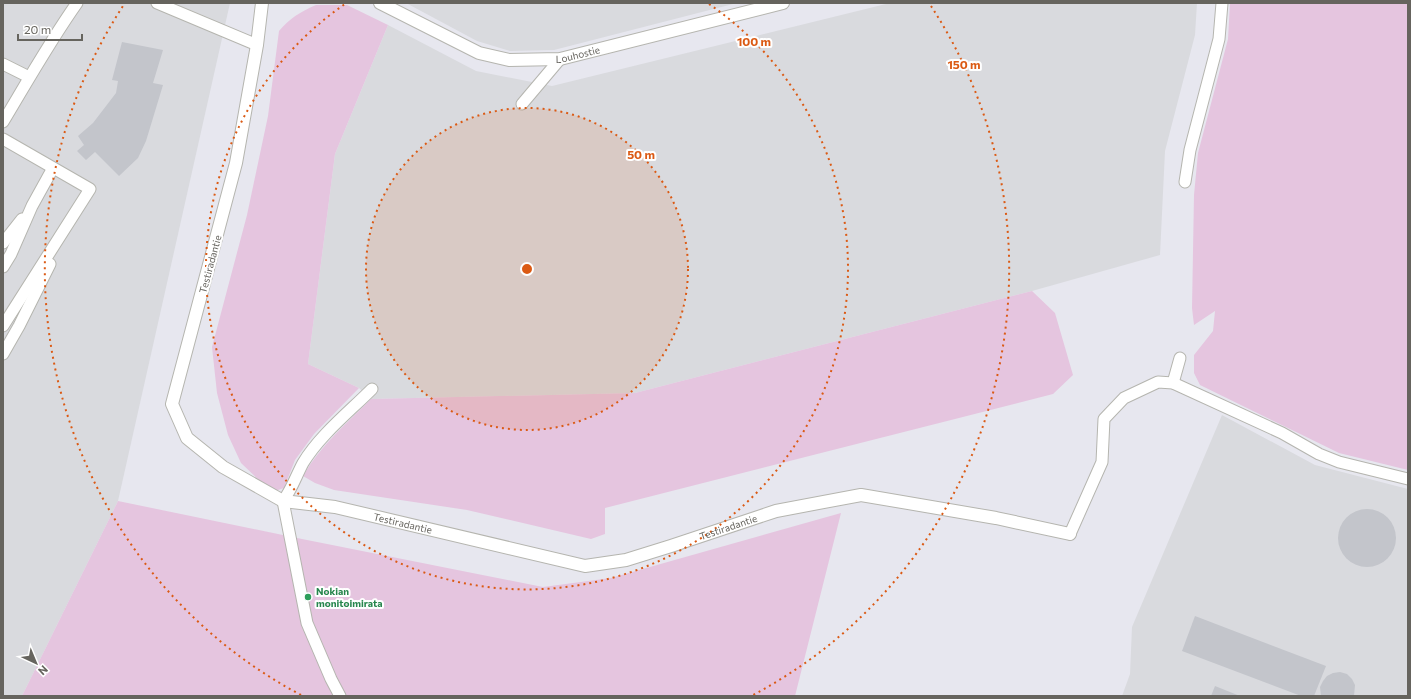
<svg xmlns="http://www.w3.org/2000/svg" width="1411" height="699" font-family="Commissioner,sans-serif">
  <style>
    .industrial { fill: #d9dade }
    .green { fill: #e5c5df }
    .building { fill: #c3c5cb }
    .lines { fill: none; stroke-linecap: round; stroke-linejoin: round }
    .service-casing { stroke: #b5b5af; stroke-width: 13 }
    .minor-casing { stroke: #b5b5af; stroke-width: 14 }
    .service { stroke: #fff; stroke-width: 11 }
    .minor { stroke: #fff; stroke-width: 12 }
    .ring { fill: none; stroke: #db5a14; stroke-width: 2; stroke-dasharray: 2 4 }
    .leisure-dot { fill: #2e9e5b; stroke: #fff; stroke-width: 1.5 }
    .labels { text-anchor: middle; stroke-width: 4; stroke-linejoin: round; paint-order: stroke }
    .street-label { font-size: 10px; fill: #66645e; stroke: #fff }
    .leisure-label { font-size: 10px; font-weight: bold; fill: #27864d; stroke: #fff; text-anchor: start }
    .centre { fill: #db5a14; stroke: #fff; stroke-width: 2 }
    .ring-label { font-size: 12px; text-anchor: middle; font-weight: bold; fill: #db5a14; stroke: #fff; stroke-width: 4; stroke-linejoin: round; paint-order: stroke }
  </style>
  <rect width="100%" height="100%" fill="#e7e7ef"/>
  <g class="industrial">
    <polygon points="3,3 230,3 118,501 22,696 3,696"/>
    <polygon points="406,3 737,3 554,50 510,51 477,41"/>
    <polygon points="890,3 1197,3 1195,35 1165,151 1160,255 1032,291 635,393 371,399 359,388 308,364 335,154 388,25 476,71 552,86"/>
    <polygon points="1222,415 1315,465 1408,489 1408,696 1122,696 1130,674 1132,627"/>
  </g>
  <g class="green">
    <polygon points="1230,3 1408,3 1408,470 1339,453 1200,385 1194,373 1194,355 1213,331 1215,311 1194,325 1192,308 1194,195 1198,153 1228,39"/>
    <path d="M316,5h31l41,20 -53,129 -27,210 51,24 -45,46 -19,26 -11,28 -9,3 -12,-7 -22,-21 -13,-28 -11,-42 -5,-46 35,-132 21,-99 11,-85c11,-13 21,-19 37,-26z"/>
    <path d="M1032,291l23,22 18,62 -20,19 -448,114v26l-14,5 -124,-29 -133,-20 -19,-7 -12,-7c17,-30 44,-53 68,-77l264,-6z"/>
    <polygon points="118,501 302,539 543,587 611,578 841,513 795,696 22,696"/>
  </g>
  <g class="building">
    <polygon points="122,42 163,50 153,83 163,85 146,141 138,158 119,176 95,152 86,160 77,151 84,145 78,136 93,123 116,93 118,81 112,80"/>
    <circle cx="1367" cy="538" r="29"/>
    <polygon points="1195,616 1326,666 1314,696 1301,696 1182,651"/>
    <polygon points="1340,672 1347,674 1352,679 1355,685 1354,696 1321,696 1320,687 1323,681 1327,676 1333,673"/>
    <polygon points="1215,686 1240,696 1211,696"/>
  </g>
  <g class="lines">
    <defs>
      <g id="service">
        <polyline points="157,3 257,45"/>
        <polyline points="3,64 29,77"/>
        <polyline points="522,104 560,59"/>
        <path d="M3,122c24,-40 47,-81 74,-119"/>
        <polyline points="3,139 90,189 3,326"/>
        <polyline points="1185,182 1190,150 1219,39 1222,3"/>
        <polyline points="3,243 22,219"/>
        <polyline points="3,267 11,254 32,206 53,168"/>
        <polyline points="3,354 19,326 50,264"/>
        <polyline points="1173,383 1180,358"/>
        <polyline points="1070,534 1102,462 1104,419 1124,398 1158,382 1173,383 1282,433 1319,454 1339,462 1408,479"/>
        <path d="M340,696l-9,-17 -24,-56 -24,-122c9,-12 13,-25 20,-38 17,-28 46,-51 69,-74"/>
      </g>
      <g id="minor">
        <path id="s1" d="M262,3l-5,42 -21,118 -64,241 15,34 36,29 60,34 52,6 250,59 41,-6 45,-14 105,-35 85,-16 135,23 74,16"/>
        <path id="s2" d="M380,3l99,50 30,7 51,-1 223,-56"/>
      </g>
    </defs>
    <use href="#service" class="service-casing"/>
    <use href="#minor" class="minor-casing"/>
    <use href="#service" class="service"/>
    <use href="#minor" class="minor"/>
  </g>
  <circle cx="527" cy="269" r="161" fill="#db5a14" fill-opacity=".12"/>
  <g class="ring">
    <circle cx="527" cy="269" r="161"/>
    <path d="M709 4A321 321 0 1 1 345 4"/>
    <path d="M301 695A482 482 0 0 1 123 6M931 6A482 482 0 0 1 753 695"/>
  </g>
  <circle class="leisure-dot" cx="308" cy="597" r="4"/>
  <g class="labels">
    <g class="street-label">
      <text dy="4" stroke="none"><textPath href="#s2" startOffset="211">Louhostie</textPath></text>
      <text transform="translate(210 264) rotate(-75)" y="4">Testiradantie</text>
      <text dy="4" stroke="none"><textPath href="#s1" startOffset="686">Testiradantie</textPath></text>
      <text dy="4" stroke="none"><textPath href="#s1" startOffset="1022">Testiradantie</textPath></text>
    </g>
    <g class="leisure-label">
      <text x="316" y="595">Nokian<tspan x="316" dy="12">monitoimirata</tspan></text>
    </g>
  </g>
  <circle cx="527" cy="269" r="6" class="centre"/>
  <g class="ring-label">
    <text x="754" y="46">100 m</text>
    <text x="964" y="69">150 m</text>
    <text x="641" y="159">50 m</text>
  </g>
  <rect width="1411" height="699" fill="none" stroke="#66645e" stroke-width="8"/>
  <g transform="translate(36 663) rotate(136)" stroke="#ffffff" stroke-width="3" paint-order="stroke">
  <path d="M0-3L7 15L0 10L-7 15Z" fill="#66645e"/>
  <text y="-6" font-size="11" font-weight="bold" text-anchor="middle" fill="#66645e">N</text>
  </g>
  <path d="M18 34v6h64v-6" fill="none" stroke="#66645e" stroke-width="2"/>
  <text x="24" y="34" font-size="12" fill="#66645e" stroke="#ffffff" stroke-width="3" paint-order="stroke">20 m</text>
</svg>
